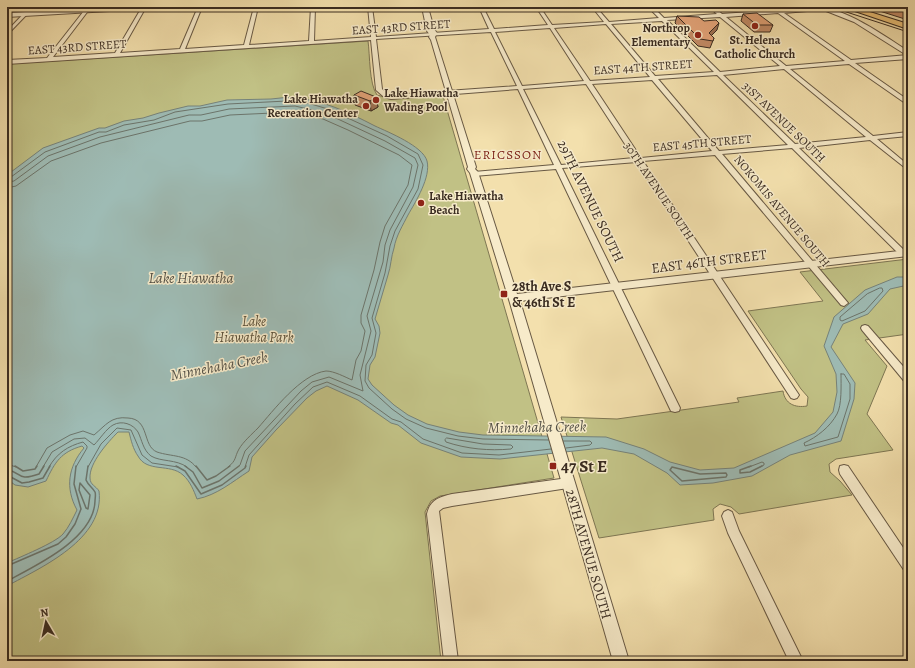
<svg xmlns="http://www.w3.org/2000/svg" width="915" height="668" font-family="Alegreya,serif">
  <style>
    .green { fill: #c1c185; stroke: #7e7653 }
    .water { fill: #9ebbb4; stroke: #768279 }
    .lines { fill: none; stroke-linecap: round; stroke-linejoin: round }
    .shore-far1 { stroke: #6c746a; stroke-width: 1 }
    .shore { stroke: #6c746a; stroke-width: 1.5 }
    .minor-casing { stroke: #685944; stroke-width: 2 }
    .tertiary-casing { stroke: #685944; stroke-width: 2 }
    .trunk-casing { stroke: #3a2c21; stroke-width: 2 }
    .minor { fill: #f7ebca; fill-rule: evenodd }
    .tertiary { fill: #f7ebca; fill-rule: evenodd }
    .trunk { fill: #eac076; fill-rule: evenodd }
    .tram { stroke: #3a2c21; stroke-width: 1 }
    .wall { fill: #c28b66; stroke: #3a2c21 }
    .shaded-wall { fill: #9e7153; stroke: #3a2c21 }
    .building { fill: #e1a277; stroke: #3a2c21 }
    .poi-dot { fill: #8f2418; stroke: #f7ebca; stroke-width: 1.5 }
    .labels { text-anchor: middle; stroke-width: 3; stroke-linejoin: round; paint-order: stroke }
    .far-street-label { font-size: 12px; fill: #3a2c21; stroke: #f7ebca }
    .far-poi-label { font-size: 12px; font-weight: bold; fill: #3a2c21; stroke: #f7ebca; text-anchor: end }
    .far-neighbourhood-label { font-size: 13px; letter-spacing: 1px; fill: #7a1f14; stroke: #f7ebca }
    .street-label { font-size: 14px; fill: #3a2c21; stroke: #f7ebca }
    .poi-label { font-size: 14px; font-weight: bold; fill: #3a2c21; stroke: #f7ebca; text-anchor: start }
    .park-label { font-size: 14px; font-style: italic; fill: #5c513a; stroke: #f7ebca }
    .water-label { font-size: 15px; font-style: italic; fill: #535046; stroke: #f7ebca }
    .near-poi-label { font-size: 17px; font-weight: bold; fill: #3a2c21; stroke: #f7ebca; text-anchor: start }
  </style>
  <rect width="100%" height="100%" fill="#f3e0ad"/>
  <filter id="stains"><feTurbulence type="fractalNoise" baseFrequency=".005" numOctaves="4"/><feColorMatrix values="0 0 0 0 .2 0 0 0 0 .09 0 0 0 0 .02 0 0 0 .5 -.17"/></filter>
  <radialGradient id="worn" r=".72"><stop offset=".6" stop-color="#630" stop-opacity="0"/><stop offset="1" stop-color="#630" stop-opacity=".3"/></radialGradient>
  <g class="green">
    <path d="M368,41c2,14 1,43 9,54l15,4 51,-3 111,382 -114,18 -9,5 -6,11 16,149h-434v-597z"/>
    <path d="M908,259v75l-43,6 22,26 -20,48 26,36 -57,9 -7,5 1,8 10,9 12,14 -113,19 -8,-7 -11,-3 -7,5 1,11 -115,18 -38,-121 56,2 122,-17 -2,-4 46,-7c2,13 12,17 24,15l1,-9 -7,-8 -53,-78 75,-10 -23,-29z"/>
  </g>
  <path class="water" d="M290,97c31,2 58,15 85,29 13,6 48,20 52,35 4,16 -11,40 -19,54 -5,10 -12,21 -14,33 -3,9 -3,18 -6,27 -4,15 -9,29 -13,44l4,7 1,7 -5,24 -5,8 -2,14 4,6 22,20 14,10 19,9 32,8 24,3 123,2 38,12 26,13 30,8 34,-2 81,-35 18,-21 4,-20 -1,-18 -12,-28 10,-29 31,-27 32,-13h11v8l-18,4 -22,25 -25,10 -12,23 24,36 -1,16 -13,42 -51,14 -38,21 -39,7 -33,2 -13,-12 -33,-19 -32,-6 -102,11 -39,-2 -40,-14 -23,-18 -7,-2 -33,-23 -31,-14 -11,5 -9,7 -31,32 -24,27 -3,14c-17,11 -32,24 -52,28 -3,-8 -7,-18 -14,-24 -13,-12 -36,-2 -45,-19 -5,-7 -7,-16 -9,-24h-11c-10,10 -29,31 -28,46 0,7 6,8 9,13 6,48 -57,76 -92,95v-23c13,-6 48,-20 56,-29 6,-7 10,-16 14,-24 -12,-22 -9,-43 7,-62l-2,-2c-21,6 -27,16 -36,35l-18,6 -13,-2 -8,-6v-304l36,-27 56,-20h6l19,-7 19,-3 16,-5 29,-7h12l27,-6 44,-1z"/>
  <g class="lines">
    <g class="shore-far1">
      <polyline points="7,177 11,177 45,152 99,132 106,132 124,125 154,120 175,112 228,104 287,101 304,102 328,109 387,136 418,154 423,165 418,189 395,231 390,246 385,273 372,318 376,333 372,355 366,365 365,381 369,388 392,409 406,419 426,428 458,436 483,439 549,440"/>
      <polyline points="7,182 14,181 48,156 100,137 189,115 201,115 229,109 295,106 325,113 385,141 415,158 418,165 413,187 390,230 385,245 383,262 367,316 371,331 360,375 363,391 329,377 312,382 301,391 245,451 240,465 238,467"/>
      <path d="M7,188l9,-2 35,-25 50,-18 89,-22h12l28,-6 64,-3 29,7 25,11 51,25 13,10 -4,20 -23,41 -5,16 -6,28 -13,45v8l4,8 -4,20 -5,9 -4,20c-7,-3 -18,-9 -26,-9 -25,3 -53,40 -68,57 -6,6 -15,14 -19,21 -5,9 -2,11 -11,18"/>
      <polygon points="880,288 882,288 883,291 865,311 842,321 840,320 840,317 867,294"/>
      <path d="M841,374h3l6,10v15l-12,38 -33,9 -1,-3c13,-6 26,-16 33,-29 5,-9 4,-29 4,-40z"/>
      <path d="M447,438l36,6 28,1 2,2 -2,2c-22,2 -44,0 -65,-7l-1,-2z"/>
      <polyline points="563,441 590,441 592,443 590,445 566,448"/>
      <polyline points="7,464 16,467"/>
      <path d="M36,467l11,-19 23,-13 13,-4 11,4c12,-10 17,-19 34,-17 22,1 14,28 29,34 15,5 29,2 39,15"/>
      <path d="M43,467l9,-15 22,-13 11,-1 9,7c6,-6 12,-16 19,-20 9,-5 20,-1 25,7 4,8 5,18 13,24 10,6 25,3 36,11"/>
      <path d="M49,467c8,-14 19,-21 34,-25l4,4v2l-11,19"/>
      <polyline points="88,467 101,444 117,428 131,430 142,455 152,463 178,467"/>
      <polyline points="245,467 249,455 295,404 313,387 327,382 360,396 392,419 401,422 423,439 462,453 499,455 551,449"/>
      <polyline points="749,467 762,462 764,463 764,465 760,467"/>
    </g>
    <g class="shore">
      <polyline points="15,466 23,471 35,469 37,466"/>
      <polyline points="176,466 185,471 201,494 222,485 245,468 246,466"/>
      <polyline points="185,466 193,472 202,488 219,481 239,466"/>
      <polyline points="196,466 207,480 216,476 230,466"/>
      <polyline points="751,466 740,470 740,473 750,472 762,466"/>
      <polygon points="672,467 700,474 726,473 727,475 726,477 682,481 670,470"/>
      <path d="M7,470c16,2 9,12 32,4l5,-8"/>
      <polyline points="7,475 22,483 29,482 43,478 50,466"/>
      <polygon points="80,483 90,495 88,509 86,508 79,490"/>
      <polyline points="7,566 58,544 66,537 75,524 81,509 74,484 76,466"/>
      <path d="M7,581c28,-15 87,-42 88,-80 0,-2 1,-7 0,-9 -2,-4 -7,-7 -9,-12l2,-14"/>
    </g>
    <defs>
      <g id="minor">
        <polygon points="30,7 34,7 7,35 7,31"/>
        <path d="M87,7h4l-38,50 62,-4 27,-46h4l-26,46 60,-4 18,-42h4l-17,42 59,-4 10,-38h4l-9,38 60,-4 2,-34h4l-1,34 57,-4 -3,-30h4l4,30 113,-8 -10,-22h4l11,22 54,-4 -12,-18h4l12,18 52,-3 -12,-15h4l13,15 50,-4 -11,-11h5l11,11 53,-4 -8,-7h5l8,7 99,-7 -14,4 -23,2 67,47 57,-5v4l-53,4 53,37v5l-59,-41 -59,5 83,67 35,-4v4l-31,3 31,26v5l-38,-30 -71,8 108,105 -4,3 -3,-1 -108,-107 -70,6 126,149 -4,3 -3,-1 -126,-150 -72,6 156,234 -2,3 -3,1 -3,-1 -154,-236 -75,6 118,240 -1,3 -4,1 -4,-1 -115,-242 -82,7 -3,-2 3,-2 80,-7 -36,-76 -127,10 -7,-2 -8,-7 -5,-50 -364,24v-4l40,-2zM778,13l67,48 -59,5 -60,-49zM720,17l60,49 -60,6 -53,-52zM662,21l52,51 -59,4 -44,-52zM606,24l44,53 -60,4 -36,-53zM550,28l34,53 -62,5 -27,-54zM491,32l26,54 -126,9h-3l-6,-6 -6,-50zM784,69l82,68 -71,7 -72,-69zM717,75l71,70 -69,6 -61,-72zM652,80l60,71 -71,7 -49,-74zM586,84l48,74 -73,7 -38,-76z"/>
        <polygon points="856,7 862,7 858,9"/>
        <polygon points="865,325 868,326 908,372 908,383 905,382 862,330 861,328 862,326"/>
        <polygon points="844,465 848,466 908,555 908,572 904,570 840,474 839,470 840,466"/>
        <path d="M568,478l4,1 2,4 -2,4 -4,1 -116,18 -9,2 -4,3 19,150h-14l-17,-147c3,-14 12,-17 25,-20z"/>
        <polygon points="728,510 732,512 739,531 803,661 789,661 728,533 722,516 724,512"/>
      </g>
      <g id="tertiary">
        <polygon points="116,7 146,7 143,9 7,17 7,13"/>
        <polygon points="422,7 428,7 434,29 437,33 435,37 476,167 475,169 478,172 517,294 908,250 908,256 520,301 629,661 613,661 510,303 470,173 467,169 468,167 431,40 429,37 430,35 427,31"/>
        <path d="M816,7c29,0 68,29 92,44v5l-54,-34z"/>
      </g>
      <polygon id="trunk" points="843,7 854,7 908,24 908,29"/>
    </defs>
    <use href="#minor" class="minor-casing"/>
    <use href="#tertiary" class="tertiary-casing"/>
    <use href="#trunk" class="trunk-casing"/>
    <use href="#minor" class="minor"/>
    <use href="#tertiary" class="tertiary"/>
    <use href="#trunk" class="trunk"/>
    <polyline class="tram" points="831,7 908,32"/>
  </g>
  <g class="wall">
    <polygon points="871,7 908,7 908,20 870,8"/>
    <polygon points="743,14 773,25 770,32 754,32 741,21"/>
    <polygon points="677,16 717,30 711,35 714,38 710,48 698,46 675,23"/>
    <polygon points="354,95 376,97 378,107 371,111 355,105"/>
  </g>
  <g class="shaded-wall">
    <polygon points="719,23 717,30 707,40 709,33"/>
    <polygon points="376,97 378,107 371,111 370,101"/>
  </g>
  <g class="building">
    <polygon points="901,7 908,7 908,9"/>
    <polygon points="757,13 773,25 757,25 743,14"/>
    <polygon points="677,16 699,17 704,21 716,20 719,23 709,33 714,38 713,41 700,39"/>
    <polygon points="361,91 376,97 370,101 354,95"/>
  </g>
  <g class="poi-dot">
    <circle cx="755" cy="26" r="4"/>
    <circle cx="698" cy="35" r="4"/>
    <circle cx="376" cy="100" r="4"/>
    <circle cx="366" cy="106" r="4"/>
    <circle cx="421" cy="203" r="4"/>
    <rect x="500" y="290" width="8" height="8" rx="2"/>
    <rect x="549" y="462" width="8" height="8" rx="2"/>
  </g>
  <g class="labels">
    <g class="far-street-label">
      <text transform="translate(401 27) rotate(-4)" y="4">EAST 43RD STREET</text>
      <text transform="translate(77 47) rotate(-4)" y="4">EAST 43RD STREET</text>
      <text transform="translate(643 67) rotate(-4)" y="4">EAST 44TH STREET</text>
      <text transform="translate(784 122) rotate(44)" y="4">31ST AVENUE SOUTH</text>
      <text transform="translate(702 143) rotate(-5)" y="4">EAST 45TH STREET</text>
      <text transform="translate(659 191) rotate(56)" y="4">30TH AVENUE SOUTH</text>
      <text transform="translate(782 211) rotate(50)" y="4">NOKOMIS AVENUE SOUTH</text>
    </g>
    <g class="far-poi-label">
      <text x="690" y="32">Northrop<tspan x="690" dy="14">Elementary</tspan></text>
      <text x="755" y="44" text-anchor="middle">St. Helena<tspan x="755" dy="14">Catholic Church</tspan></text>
      <text x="384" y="97" text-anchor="start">Lake Hiawatha<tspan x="384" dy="14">Wading Pool</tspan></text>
      <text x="358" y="103">Lake Hiawatha<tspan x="358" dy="14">Recreation Center</tspan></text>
      <text x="429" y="200" text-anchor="start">Lake Hiawatha<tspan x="429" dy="14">Beach</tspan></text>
    </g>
    <g class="far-neighbourhood-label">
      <text x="508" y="159">ERICSSON</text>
    </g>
    <g class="street-label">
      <text transform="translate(591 201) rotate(64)" y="5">29TH AVENUE SOUTH</text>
      <text transform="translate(709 261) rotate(-7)" y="5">EAST 46TH STREET</text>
      <text transform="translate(589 554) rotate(74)" y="5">28TH AVENUE SOUTH</text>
    </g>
    <g class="poi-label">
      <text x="512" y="291">28th Ave S<tspan x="512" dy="16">&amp; 46th St E</tspan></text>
    </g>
    <g class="park-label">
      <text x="254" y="326">Lake<tspan x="254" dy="16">Hiawatha Park</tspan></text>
    </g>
    <g class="water-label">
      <text x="191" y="283">Lake Hiawatha</text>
      <text transform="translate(219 366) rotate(-11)" y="5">Minnehaha Creek</text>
      <text transform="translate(537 427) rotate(-1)" y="5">Minnehaha Creek</text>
    </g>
    <g class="near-poi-label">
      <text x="561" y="472">47 St E</text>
    </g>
  </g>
  <rect width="915" height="668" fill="none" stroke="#f3e0ad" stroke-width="24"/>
  <rect x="8" y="8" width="899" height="652" fill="none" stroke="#3a2c21" stroke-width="2"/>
  <rect x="12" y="12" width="891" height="644" fill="none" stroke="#3a2c21"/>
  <g transform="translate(46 622) rotate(351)" stroke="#f7ebca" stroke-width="3" paint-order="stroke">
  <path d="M0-3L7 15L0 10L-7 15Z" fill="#3a2c21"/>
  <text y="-6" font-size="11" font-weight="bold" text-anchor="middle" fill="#3a2c21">N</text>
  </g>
  <rect width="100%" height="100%" filter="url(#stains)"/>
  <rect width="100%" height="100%" fill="url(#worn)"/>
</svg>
